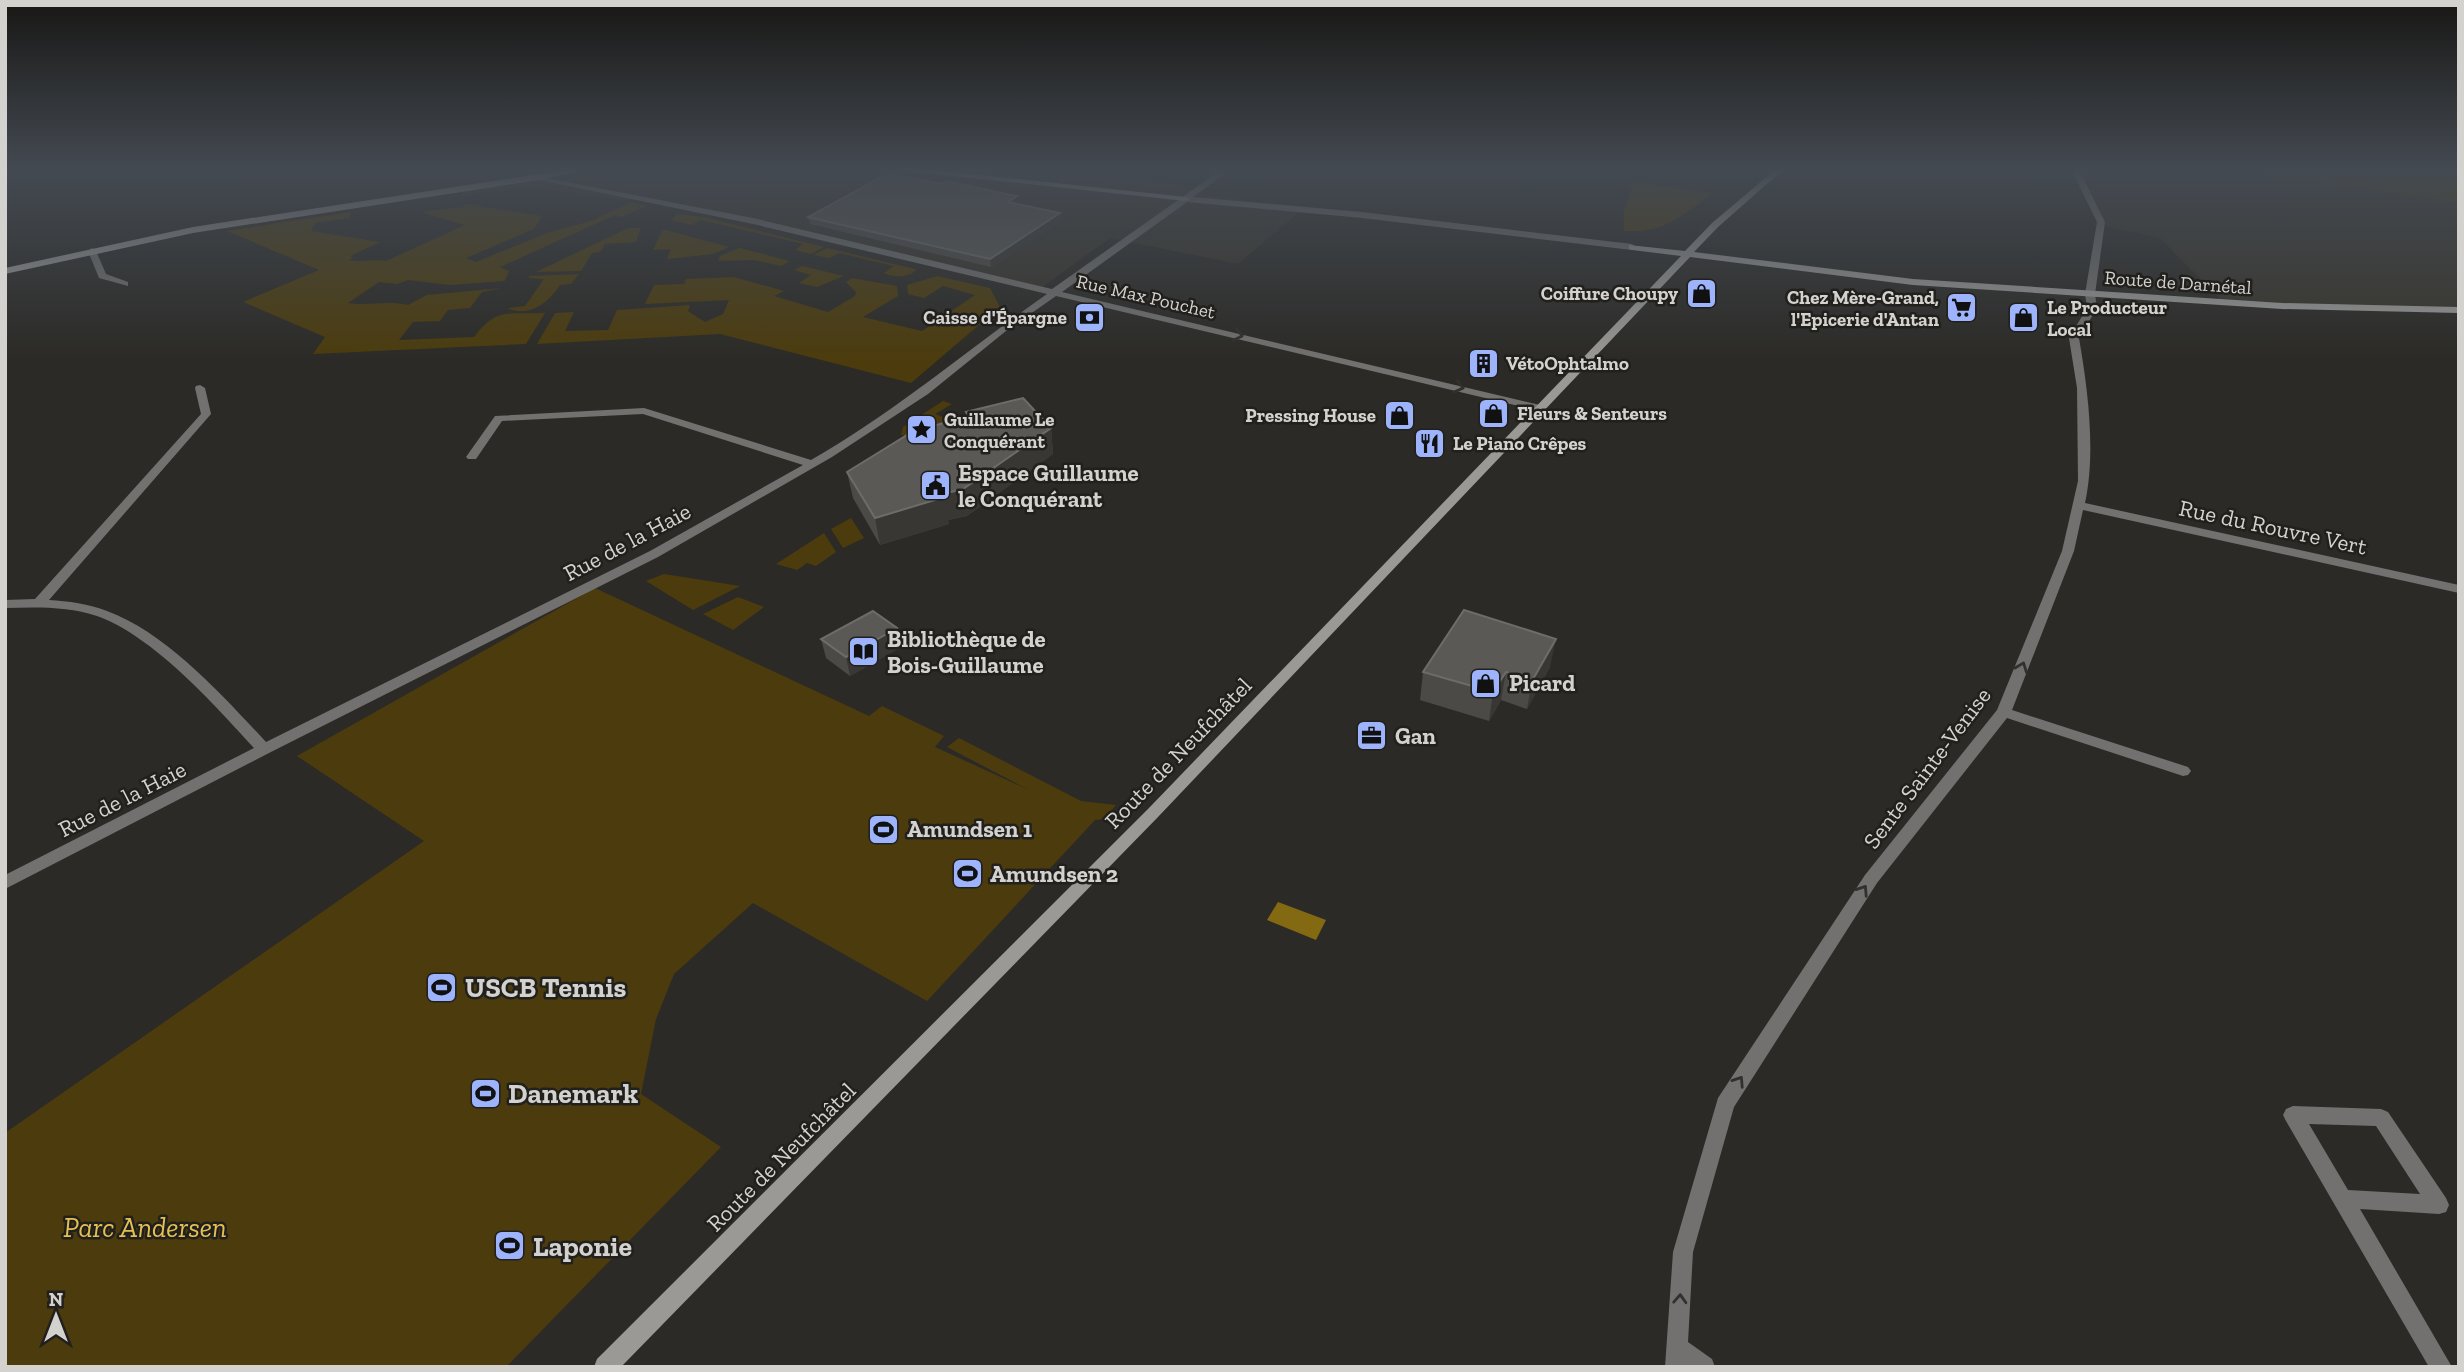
<svg xmlns="http://www.w3.org/2000/svg" width="2464" height="1372" font-family="'Zilla Slab',serif">
  <style>
    .built { fill: #37342b }
    .green { fill: #4c3c0d }
    .water { fill: #836912 }
    .lines { fill: none; stroke-linecap: round; stroke-linejoin: round }
    .street { fill: #72716f; fill-rule: evenodd }
    .secondary { fill: #9a9996; fill-rule: evenodd }
    .wall { fill: #4c4a46 }
    .shaded-wall { fill: #393733 }
    .building { fill: #5b5955; stroke: #6e6c68; stroke-width: 2 }
    .oneway { stroke: #32302d }
    .labels { text-anchor: middle; stroke-width: 5; stroke-linejoin: round; paint-order: stroke }
    .far-street-label { font-size: 19px; fill: #d3d2cf; stroke: #22201d }
    .far-poi-label { font-size: 19px; font-weight: bold; fill: #d3d2cf; stroke: #22201d; text-anchor: start }
    .poi-label { font-size: 23px; font-weight: bold; fill: #d3d2cf; stroke: #22201d; text-anchor: start }
    .street-label { font-size: 23px; fill: #d3d2cf; stroke: #22201d }
    .near-poi-label { font-size: 28px; font-weight: bold; fill: #d3d2cf; stroke: #22201d; text-anchor: start }
    .near-park-label { font-size: 28px; font-style: italic; fill: #e4bf52; stroke: #22201d }
  </style>
  <rect width="100%" height="100%" fill="#2b2a26"/>
  <g class="built">
    <polygon points="578,169 1062,169 1060,172 1175,184 1193,193 1303,209 1238,264 1110,238 1041,288 671,201 620,200 526,187 461,196 461,188"/>
    <polygon points="2081,169 2223,169 2459,203 2459,309 2224,303 2160,238 2107,227"/>
  </g>
  <g class="green">
    <polygon points="2223,169 2459,169 2459,203"/>
    <path d="M1634,182l79,11c-33,24 -47,40 -89,38v-21z"/>
    <path d="M631,202l15,4 -24,11 -7,-2 -115,52 9,4 -4,10 -55,4 -42,-5 -11,4 -18,-2 -31,21c19,3 41,-3 60,2l19,-10 75,-7 -20,4 -12,16 -22,2 -8,11 -27,1 -14,18 75,-3c24,-31 34,-22 71,-24l-19,31 -213,10 12,-17 -82,-35 76,-32 -92,-39 124,-19 -2,6 -34,5 -4,8 69,11 -30,14 3,2 -4,2c14,3 24,-2 37,1l79,-36 -42,-12 4,-2 37,-4 1,-3 77,12 -8,13 -68,29 10,4 71,-29 44,-12z"/>
    <polygon points="677,214 703,217 824,247 811,254 795,250 803,244 701,220 691,225 671,220"/>
    <polygon points="628,228 641,228 636,242 605,244 600,252 592,253 581,271 536,272"/>
    <polygon points="666,230 729,247 713,254 667,259 671,249 653,250 662,231"/>
    <polygon points="739,248 790,261 781,266 754,260 718,261 720,256"/>
    <path d="M827,248l88,21 1,1c-8,8 -22,8 -32,3l10,-7 -55,-13 -10,5 -15,-3z"/>
    <polygon points="802,266 844,276 817,287 799,283 811,275 794,270"/>
    <path d="M579,274l-8,10 -11,1c-12,18 -30,33 -53,23l18,-2 19,-27 -16,-1 2,-2z"/>
    <polygon points="937,276 990,288 1000,307 911,383 720,334 537,344 555,313 574,312 565,331 608,330 617,310 690,305 688,311 705,322 723,314 729,300 645,304 654,285 684,284 686,279 734,277 784,291 774,296 828,312 855,296 856,292 846,282 852,278 897,286 898,296 863,317 922,331 975,295 943,286 924,298 908,294 907,285"/>
    <polygon points="943,401 952,404 935,414 954,421 915,436 901,435 903,427"/>
    <polygon points="851,518 864,538 843,548 831,529"/>
    <polygon points="824,533 836,552 816,566 807,563 797,570 776,564"/>
    <polygon points="664,574 740,586 693,610 646,581"/>
    <polygon points="595,588 869,716 882,706 944,736 935,747 1029,790 947,747 959,738 1081,801 1116,805 1104,819 1095,820 927,1001 753,903 674,974 656,1019 641,1094 721,1147 506,1367 5,1367 5,1133 424,841 297,756"/>
    <polygon points="738,597 764,607 733,630 703,614"/>
  </g>
  <polygon class="water" points="1278,902 1326,920 1316,940 1267,920"/>
  <g class="lines">
    <g class="street">
      <path d="M1222,169h9l-38,28 169,15 270,32 4,3 -4,3 -270,-32 -175,-16 -125,90 478,113 5,3 -5,3 -484,-115 -50,35 -78,63 -96,63 -174,100 -389,196 -264,136v-14l249,-127c-40,-44 -101,-112 -157,-132 -29,-10 -62,-9 -92,-8v-8l30,-1 166,-185 -6,-26 1,-2 4,-1 5,3 6,26 -162,186c19,1 40,4 58,11 60,22 116,85 159,131l384,-191 153,-86 -160,-51 -141,7 -26,38h-8l-2,-2 29,-41 149,-8 167,52c84,-48 157,-111 236,-166l-294,-70 -214,-44h-3v-4l217,42 299,71z"/>
      <path d="M2071,169h8l26,53 -10,72 2,14 -18,30c9,52 17,114 6,165l374,82v8l-376,-83 -9,41 -62,159 176,57 3,4 -3,4 -5,1 -176,-58 -130,165 -143,224 -41,145 -5,90 24,17 3,8h-50l8,-115 45,-154 147,-223 132,-165 65,-159 16,-70 -1,-93 -8,-50 18,-30 -2,-14 12,-72z"/>
      <polygon points="92,248 96,251 106,274 128,282 128,286 99,278 88,251"/>
      <path d="M2293,1106l88,3 7,3 58,86 3,7 -3,7 -7,2 -79,-5 92,158h-23l-143,-246 -3,-6 3,-6zM2309,1124l67,2 44,68 -72,-4z"/>
    </g>
    <g class="secondary">
      <polygon points="572,169 586,169 539,180 193,233 5,274 5,268 193,227"/>
      <polygon points="901,169 925,169 1186,197 1190,199 1186,201 905,171"/>
      <polygon points="1776,169 1784,169 1718,227 1694,252 1913,279 2282,303 2459,307 2459,313 2282,309 1913,285 1690,257 1158,817 621,1367 594,1367 597,1359 1148,809 1681,256 1632,250 1629,249 1629,245 1685,251 1712,223"/>
    </g>
  </g>
  <g class="wall">
    <polygon points="1017,196 1018,204 1017,204 1060,213 1061,221 991,267 810,224 808,217"/>
    <polygon points="966,412 1051,428 1053,454 967,516 948,520 949,524 880,545 853,498 847,472 966,417"/>
    <polygon points="897,628 901,647 850,676 826,658 821,639"/>
    <polygon points="1550,667 1527,709 1501,700 1489,721 1420,700 1423,672"/>
  </g>
  <g class="shaded-wall">
    <polygon points="1017,196 1018,204 1008,210 1008,202"/>
    <polygon points="1060,213 1061,221 991,267 990,259"/>
    <polygon points="1051,428 1053,454 967,516 948,520 949,524 880,545 875,518 943,494"/>
    <polygon points="897,628 901,647 850,676 846,657"/>
    <polygon points="1556,639 1550,667 1527,709 1532,681"/>
    <polygon points="1506,672 1501,700 1489,721 1493,692"/>
  </g>
  <g class="building">
    <polygon points="887,174 942,184 946,181 1017,196 1008,202 1060,213 990,259 808,217"/>
    <polygon points="1023,398 1051,428 963,489 943,494 945,497 875,518 847,472 912,432 968,416 966,412"/>
    <polygon points="1464,610 1556,639 1532,681 1506,672 1493,692 1423,672"/>
    <polygon points="873,611 897,628 846,657 821,639"/>
  </g>
  <defs><path id="oneway-chevron" d="M-2-3.5L2.5 0L-2 3.5" fill="none" stroke-width="1.6" stroke-linecap="round" stroke-linejoin="round" transform="scale(1.75)"/></defs>
  <g class="oneway">
    <use href="#oneway-chevron" transform="translate(1238 335) rotate(13)"/>
    <use href="#oneway-chevron" transform="translate(1459 387) rotate(14)"/>
    <use href="#oneway-chevron" transform="translate(2022 667) rotate(-69)"/>
    <use href="#oneway-chevron" transform="translate(1863 890) rotate(-57)"/>
    <use href="#oneway-chevron" transform="translate(1739 1081) rotate(-57)"/>
    <use href="#oneway-chevron" transform="translate(1680 1299) rotate(-87)"/>
  </g>
  <linearGradient id="sky" x2="0" y2="1"><stop stop-color="#181715"/><stop offset="0.47" stop-color="#444a52"/><stop offset="1" stop-color="#444a52" stop-opacity="0"/></linearGradient>
  <rect width="2464" height="361" fill="url(#sky)"/>
  <defs>
    <symbol id="shop-square" viewBox="-11 -11 22 22"><rect x="-9" y="-9" width="18" height="18" rx="4" fill="#9db4fd" stroke="#22201d"/><path d="M-5-2.5h2.3a2.7 3.5 0 0 1 5.4 0H5L5.5 6h-11ZM-1.5-2.5h3a1.5 2.3 0 0 0-3 0Z" fill="#111"/></symbol>
    <symbol id="supermarket-square" viewBox="-11 -11 22 22"><rect x="-9" y="-9" width="18" height="18" rx="4" fill="#9db4fd" stroke="#22201d"/><path d="M-6-5.5h2.5l.6 2H6L4.5 2H-2.5L-4.4-4H-6ZM-1.5 3.2a1.3 1.3 0 1 0 .1 0ZM3 3.2a1.3 1.3 0 1 0 .1 0Z" fill="#111"/></symbol>
    <symbol id="bank-square" viewBox="-11 -11 22 22"><rect x="-9" y="-9" width="18" height="18" rx="4" fill="#9db4fd" stroke="#22201d"/><path d="M-6-4H6V4H-6ZM0-2.3a2.3 2.3 0 1 0 0 4.6a2.3 2.3 0 1 0 0-4.6Z" fill="#111"/></symbol>
    <symbol id="building-square" viewBox="-11 -11 22 22"><rect x="-9" y="-9" width="18" height="18" rx="4" fill="#9db4fd" stroke="#22201d"/><path d="M-4-6H4V6H1V3H-1V6H-4ZM-2.5-4.3h1.7v1.8h-1.7ZM.8-4.3h1.7v1.8H.8ZM-2.5-1h1.7V.8h-1.7ZM.8-1h1.7V.8H.8Z" fill="#111"/></symbol>
    <symbol id="sight-square" viewBox="-11 -11 22 22"><rect x="-9" y="-9" width="18" height="18" rx="4" fill="#9db4fd" stroke="#22201d"/><path d="M0-6L1.8-2.2L6-1.7L2.9 1.2L3.7 5.4L0 3.3L-3.7 5.4L-2.9 1.2L-6-1.7L-1.8-2.2Z" fill="#111"/></symbol>
    <symbol id="restaurant-square" viewBox="-11 -11 22 22"><rect x="-9" y="-9" width="18" height="18" rx="4" fill="#9db4fd" stroke="#22201d"/><path d="M-5-6h1v4h1v-4h1v4h1v-4h1v5L-1.5 .5V6h-2V.5L-5-1ZM5-6V6H3V1.5H1.5Q1.5-4 5-6Z" fill="#111"/></symbol>
    <symbol id="civic-square" viewBox="-11 -11 22 22"><rect x="-9" y="-9" width="18" height="18" rx="4" fill="#9db4fd" stroke="#22201d"/><path d="M-.6-6.5H3V-4.5H.6V-3L4-1V1h2V6H-6V1h2V-1L-.6-3ZM-1.2 2.5V6h2.4V2.5Z" fill="#111"/></symbol>
    <symbol id="library-square" viewBox="-11 -11 22 22"><rect x="-9" y="-9" width="18" height="18" rx="4" fill="#9db4fd" stroke="#22201d"/><path d="M-6-4Q-3-5.5-.7-3.5V5Q-3 3-6 4ZM6-4Q3-5.5 .7-3.5V5Q3 3 6 4Z" fill="#111"/></symbol>
    <symbol id="office-square" viewBox="-11 -11 22 22"><rect x="-9" y="-9" width="18" height="18" rx="4" fill="#9db4fd" stroke="#22201d"/><path d="M-6-3h4V-5.5h4V-3h4V5H-6ZM-1-4.5V-3h2v-1.5ZM-6 0V1H6V0Z" fill="#111"/></symbol>
    <symbol id="stadium-square" viewBox="-11 -11 22 22"><rect x="-9" y="-9" width="18" height="18" rx="4" fill="#9db4fd" stroke="#22201d"/><path d="M0-5a6.5 5 0 1 0 0 10a6.5 5 0 1 0 0-10ZM-3.5-1.8h7v3.6h-7Z" fill="#111"/></symbol>
  </defs>
  <g fill-rule="evenodd">
    <use href="#shop-square" x="1684" y="276" width="35" height="35"/>
    <use href="#supermarket-square" x="1944" y="290" width="35" height="35"/>
    <use href="#bank-square" x="1072" y="300" width="35" height="35"/>
    <use href="#shop-square" x="2006" y="300" width="35" height="35"/>
    <use href="#building-square" x="1466" y="346" width="35" height="35"/>
    <use href="#shop-square" x="1476" y="396" width="35" height="35"/>
    <use href="#shop-square" x="1382" y="398" width="35" height="35"/>
    <use href="#sight-square" x="904" y="412" width="35" height="35"/>
    <use href="#restaurant-square" x="1412" y="426" width="35" height="35"/>
    <use href="#civic-square" x="918" y="468" width="35" height="35"/>
    <use href="#library-square" x="846" y="634" width="35" height="35"/>
    <use href="#shop-square" x="1468" y="666" width="35" height="35"/>
    <use href="#office-square" x="1354" y="718" width="35" height="35"/>
    <use href="#stadium-square" x="866" y="812" width="35" height="35"/>
    <use href="#stadium-square" x="950" y="856" width="35" height="35"/>
    <use href="#stadium-square" x="424" y="970" width="35" height="35"/>
    <use href="#stadium-square" x="468" y="1076" width="35" height="35"/>
    <use href="#stadium-square" x="492" y="1228" width="35" height="35"/>
  </g>
  <g class="labels">
    <g class="far-street-label">
      <text transform="translate(2178 282) rotate(4)" y="7">Route de Darnétal</text>
      <text transform="translate(1146 296) rotate(13)" y="7">Rue Max Pouchet</text>
    </g>
    <g class="far-poi-label">
      <text x="1678" y="300" text-anchor="end">Coiffure Choupy</text>
      <text x="1939" y="304" text-anchor="end">Chez Mère-Grand,<tspan x="1939" dy="22">l'Epicerie d'Antan</tspan></text>
      <text x="2047" y="314">Le Producteur<tspan x="2047" dy="22">Local</tspan></text>
      <text x="1067" y="324" text-anchor="end">Caisse d'Épargne</text>
      <text x="1506" y="370">VétoOphtalmo</text>
      <text x="1517" y="420">Fleurs &amp; Senteurs</text>
      <text x="1376" y="422" text-anchor="end">Pressing House</text>
      <text x="944" y="426">Guillaume Le<tspan x="944" dy="22">Conquérant</tspan></text>
      <text x="1453" y="450">Le Piano Crêpes</text>
    </g>
    <g class="poi-label">
      <text x="958" y="481">Espace Guillaume<tspan x="958" dy="26">le Conquérant</tspan></text>
      <text x="887" y="647">Bibliothèque de<tspan x="887" dy="26">Bois-Guillaume</tspan></text>
      <text x="1509" y="691">Picard</text>
      <text x="1395" y="744">Gan</text>
      <text x="907" y="837">Amundsen 1</text>
      <text x="990" y="882">Amundsen 2</text>
    </g>
    <g class="street-label">
      <text transform="translate(2273 527) rotate(12)" y="8">Rue du Rouvre Vert</text>
      <text transform="translate(627 542) rotate(-28)" y="8">Rue de la Haie</text>
      <text transform="translate(1178 753) rotate(-46)" y="8">Route de Neufchâtel</text>
      <text transform="translate(1927 768) rotate(-53)" y="8">Sente Sainte-Venise</text>
      <text transform="translate(122 799) rotate(-27)" y="8">Rue de la Haie</text>
      <text transform="translate(781 1157) rotate(-45)" y="8">Route de Neufchâtel</text>
    </g>
    <g class="near-poi-label">
      <text x="465" y="997">USCB Tennis</text>
      <text x="508" y="1103">Danemark</text>
      <text x="533" y="1256">Laponie</text>
    </g>
    <g class="near-park-label">
      <text x="145" y="1237">Parc Andersen</text>
    </g>
  </g>
  <rect width="2464" height="1372" fill="none" stroke="#d3d2cf" stroke-width="14"/>
  <g transform="translate(56 1316)" stroke="#22201d" stroke-width="5" paint-order="stroke">
  <path d="M0-5L12 26L0 18L-12 26Z" fill="#d3d2cf"/>
  <text y="-10" font-size="19" font-weight="bold" text-anchor="middle" fill="#d3d2cf">N</text>
  </g>
</svg>
